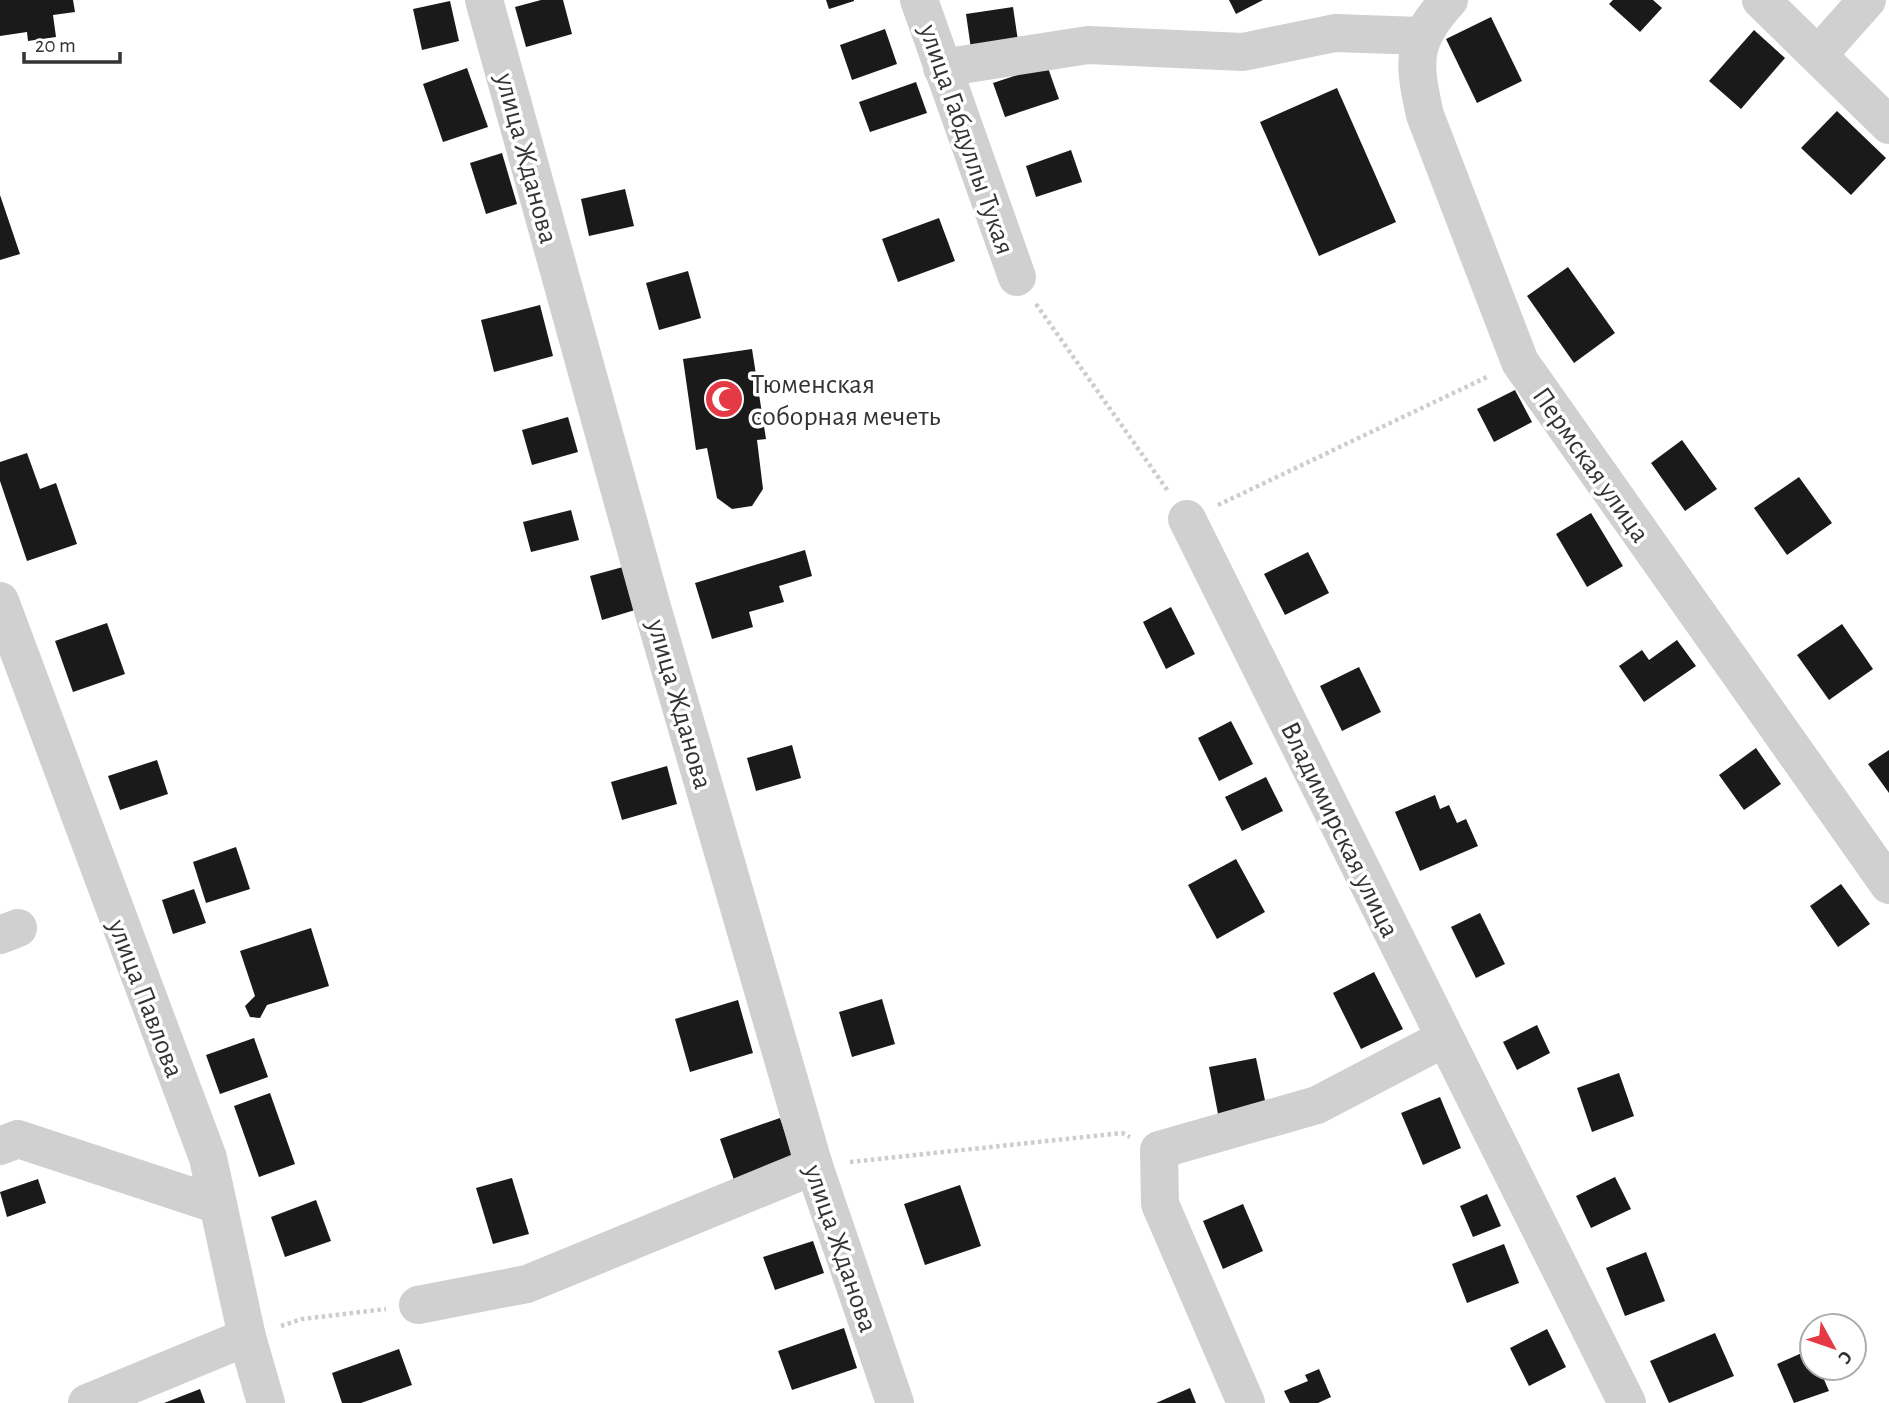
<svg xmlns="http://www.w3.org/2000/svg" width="1889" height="1403" font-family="'Alegreya Sans',sans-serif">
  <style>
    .building { fill: #1a1a1a }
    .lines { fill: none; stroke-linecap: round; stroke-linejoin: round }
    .path { stroke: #cdcdcd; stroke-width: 4.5; stroke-dasharray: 3.5 3.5; stroke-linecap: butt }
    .minor { stroke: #d0d0d0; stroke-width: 38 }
    .labels { text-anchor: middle; stroke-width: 7; stroke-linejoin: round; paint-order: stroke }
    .street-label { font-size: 28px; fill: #333; stroke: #fff }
    .poi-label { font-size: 28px; fill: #333; stroke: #fff; text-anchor: start }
  </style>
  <rect width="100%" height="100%" fill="#fff"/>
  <g class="building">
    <polygon points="0,0 73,0 75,12 53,15 56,37 28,41 27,32 0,36"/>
    <polygon points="541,0 563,0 572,34 526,47 515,7"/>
    <polygon points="826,0 854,0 854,1 829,9"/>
    <polygon points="1229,0 1263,0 1236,14"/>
    <polygon points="1613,0 1653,0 1662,8 1640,32 1609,4"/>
    <polygon points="450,1 459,41 422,50 413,9"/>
    <polygon points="1013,7 1018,41 971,49 966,14"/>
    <polygon points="1491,17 1522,81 1477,103 1446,39"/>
    <polygon points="885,29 897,64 852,80 840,45"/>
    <polygon points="1754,30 1785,58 1741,109 1709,81"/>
    <polygon points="1047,65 1059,99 1005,117 993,83"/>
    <polygon points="467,68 488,127 443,142 423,84"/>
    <polygon points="916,82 927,113 870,132 859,102"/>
    <polygon points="1337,88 1396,222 1319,256 1260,122"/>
    <polygon points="1837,111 1886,158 1851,195 1801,148"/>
    <polygon points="1071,150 1082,182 1036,197 1026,166"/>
    <polygon points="502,153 517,204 486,214 470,163"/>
    <polygon points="625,189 634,226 589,236 581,199"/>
    <polygon points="0,195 20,254 0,260"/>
    <polygon points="939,218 955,261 898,282 882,239"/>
    <polygon points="1568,267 1615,333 1574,363 1527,296"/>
    <polygon points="688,271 701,318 659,330 646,283"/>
    <polygon points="540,305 553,356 494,372 481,320"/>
    <polygon points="752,349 766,439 757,440 763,489 752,506 732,509 717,498 707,448 696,450 683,359"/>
    <polygon points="1515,390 1532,422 1494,442 1477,409"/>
    <polygon points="568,417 578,452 532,465 522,430"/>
    <polygon points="1682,440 1717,489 1685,511 1651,463"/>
    <polygon points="27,453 40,489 56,483 77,544 27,561 0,481 0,462"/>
    <polygon points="1799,477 1832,523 1787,555 1754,508"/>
    <polygon points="571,510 579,540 531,552 523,522"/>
    <polygon points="1591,513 1623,566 1587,587 1556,534"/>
    <polygon points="805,550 812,576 779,586 784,602 749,612 753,627 712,639 695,583"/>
    <polygon points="1308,552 1329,593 1285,615 1264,574"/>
    <polygon points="623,567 635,610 602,620 590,576"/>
    <polygon points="1171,607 1195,654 1166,669 1143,622"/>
    <polygon points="107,623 125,674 73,692 55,641"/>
    <polygon points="1842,624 1873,669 1829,700 1797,655"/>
    <polygon points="1677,640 1696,666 1644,702 1619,666 1642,650 1649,660"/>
    <polygon points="1359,667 1381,712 1342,731 1320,686"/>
    <polygon points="1231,721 1253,764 1219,781 1198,738"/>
    <polygon points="792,745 801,778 756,791 747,758"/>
    <polygon points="1756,748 1781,784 1744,810 1719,775"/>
    <polygon points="1889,750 1889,793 1868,764"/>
    <polygon points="157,760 168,794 120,810 108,776"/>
    <polygon points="667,766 677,804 622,820 611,782"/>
    <polygon points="1266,777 1283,811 1242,831 1225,797"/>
    <polygon points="1435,795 1440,809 1449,805 1457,823 1466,819 1478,846 1420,871 1395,812"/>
    <polygon points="236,847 250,889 206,903 193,862"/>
    <polygon points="1236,859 1265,912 1217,939 1188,885"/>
    <polygon points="1841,884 1870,924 1838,947 1810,906"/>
    <polygon points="194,889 206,923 173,934 162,900"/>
    <polygon points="1480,913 1505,964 1476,978 1451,927"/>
    <polygon points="311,928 329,986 267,1005 260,1018 250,1017 245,1006 255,996 240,951"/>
    <polygon points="1374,972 1403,1029 1361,1049 1333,993"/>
    <polygon points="882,999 895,1044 852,1057 839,1012"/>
    <polygon points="738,1000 753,1053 690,1072 675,1019"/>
    <polygon points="1537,1025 1550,1053 1517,1070 1503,1042"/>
    <polygon points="254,1038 268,1077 220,1094 206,1055"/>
    <polygon points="1256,1058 1266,1105 1218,1114 1209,1067"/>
    <polygon points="1619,1073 1634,1116 1592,1132 1577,1088"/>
    <polygon points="270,1093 295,1164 259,1177 234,1106"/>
    <polygon points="1440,1097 1461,1148 1423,1165 1401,1113"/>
    <polygon points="780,1118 794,1159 734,1180 720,1139"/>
    <polygon points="1615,1177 1631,1209 1591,1228 1576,1196"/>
    <polygon points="512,1178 529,1234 493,1244 476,1188"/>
    <polygon points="38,1179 46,1203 7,1217 0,1192"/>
    <polygon points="960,1185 981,1246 925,1265 904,1204"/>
    <polygon points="1487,1194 1501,1226 1473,1237 1460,1206"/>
    <polygon points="316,1200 331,1241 285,1257 271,1217"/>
    <polygon points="1243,1204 1263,1251 1223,1269 1203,1221"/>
    <polygon points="813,1241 824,1273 775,1290 763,1257"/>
    <polygon points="1504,1244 1519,1283 1467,1303 1452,1264"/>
    <polygon points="1646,1252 1665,1301 1625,1316 1606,1268"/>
    <polygon points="844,1328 857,1368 792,1390 778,1351"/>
    <polygon points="1547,1329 1566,1367 1529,1386 1510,1348"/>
    <polygon points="1715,1333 1734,1376 1669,1403 1650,1361"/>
    <polygon points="399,1349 412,1385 361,1403 342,1403 332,1373"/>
    <polygon points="1811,1349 1812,1368 1819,1368 1829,1391 1794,1403 1777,1364"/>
    <polygon points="1319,1369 1331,1397 1318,1403 1290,1403 1284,1391 1308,1381 1305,1375"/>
    <polygon points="1190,1388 1196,1403 1156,1403"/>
    <polygon points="200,1389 205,1403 164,1403"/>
  </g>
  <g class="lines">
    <g class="path">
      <polyline points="1036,304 1168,491"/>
      <polyline points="1218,505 1489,376"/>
      <polyline points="850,1162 1122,1133 1130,1137"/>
      <polyline points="281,1326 302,1319 386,1309"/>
    </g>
    <g class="minor">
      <polyline points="484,0 652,607 814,1166 895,1403"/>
      <polyline points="919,0 1017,277"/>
      <path d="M1449,0c-38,42 -36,61 -24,115l95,247 369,523"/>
      <polyline points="1761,0 1889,125"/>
      <polyline points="1819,54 1867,0"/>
      <polyline points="942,68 1088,45 1243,52 1335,33 1421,36"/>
      <polyline points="1187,519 1627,1403"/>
      <polyline points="0,601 208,1158 247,1337 266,1403"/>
      <polyline points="0,935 18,928"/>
      <polyline points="0,1146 18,1139 218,1205"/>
      <polyline points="418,1305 527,1284 814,1166"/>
      <polyline points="87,1403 247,1337"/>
      <polyline points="1246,1403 1160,1204 1159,1150 1317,1105 1445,1038"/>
    </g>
  </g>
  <defs>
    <symbol id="mosque-disc" viewBox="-11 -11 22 22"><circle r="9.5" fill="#e63946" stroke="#fff"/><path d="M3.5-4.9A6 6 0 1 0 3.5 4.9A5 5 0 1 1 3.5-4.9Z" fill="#fff"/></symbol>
  </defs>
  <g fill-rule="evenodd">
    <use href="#mosque-disc" x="702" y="377" width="44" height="44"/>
  </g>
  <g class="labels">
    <g class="street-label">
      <text transform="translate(968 139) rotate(71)" y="10">улица Габдуллы Тукая</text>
      <text transform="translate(528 158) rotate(75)" y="10">улица Жданова</text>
      <text transform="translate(1592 464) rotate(55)" y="10">Пермская улица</text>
      <text transform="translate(681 704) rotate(74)" y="10">улица Жданова</text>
      <text transform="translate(1341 829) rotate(64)" y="10">Владимирская улица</text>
      <text transform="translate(147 998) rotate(69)" y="10">улица Павлова</text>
      <text transform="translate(842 1248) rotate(71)" y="10">улица Жданова</text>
    </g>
    <g class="poi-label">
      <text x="751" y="393">Тюменская<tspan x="751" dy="32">соборная мечеть</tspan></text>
    </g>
  </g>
  <g transform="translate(1833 1347) rotate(130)"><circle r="33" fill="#ffffff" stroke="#adadad" stroke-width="2"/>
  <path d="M0-5L12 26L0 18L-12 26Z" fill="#e63946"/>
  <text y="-10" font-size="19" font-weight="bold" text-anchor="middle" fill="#333333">С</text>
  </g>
  <path d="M24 52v10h96v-10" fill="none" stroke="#333333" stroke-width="3.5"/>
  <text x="35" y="52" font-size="21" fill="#333333" stroke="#ffffff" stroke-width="5" paint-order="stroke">20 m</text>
</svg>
